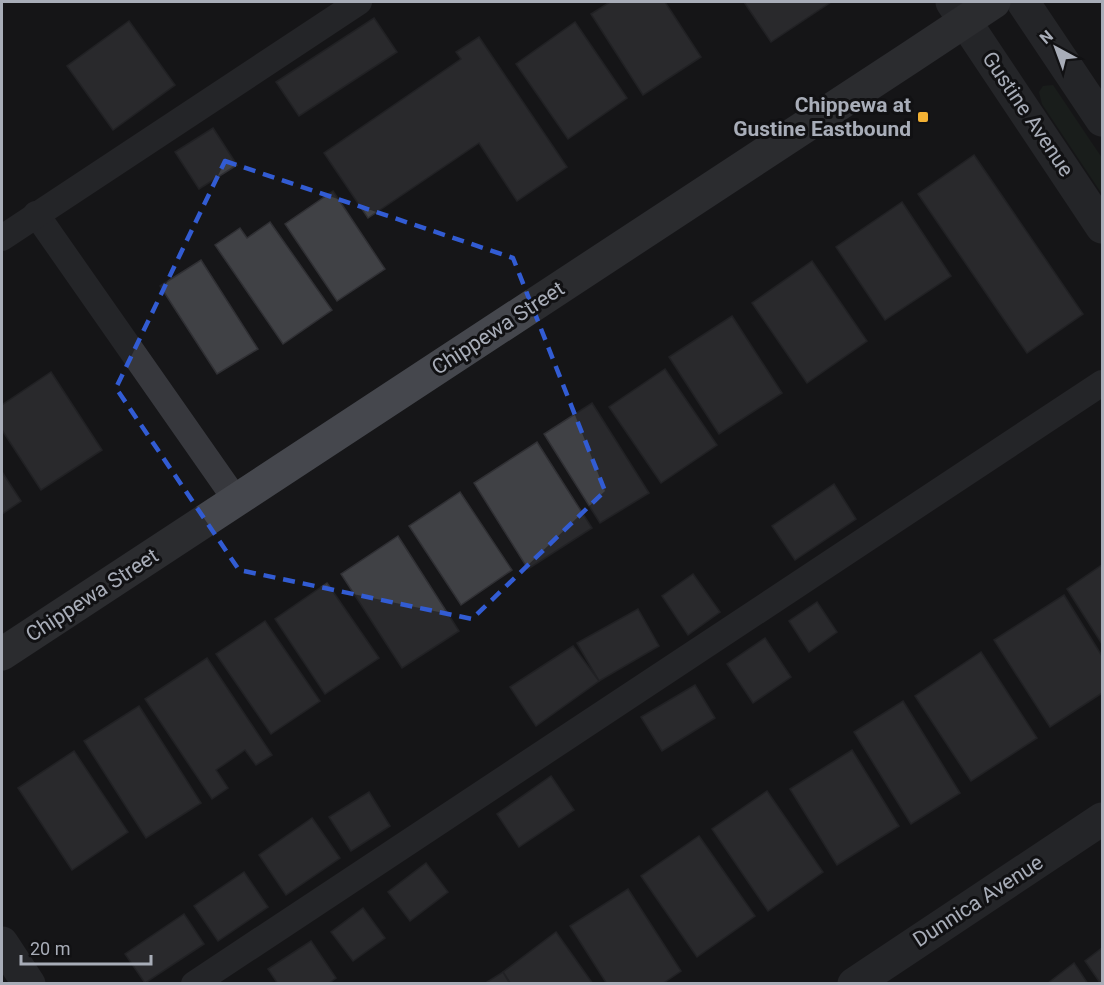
<svg xmlns="http://www.w3.org/2000/svg" width="1104" height="985" font-family="Roboto,sans-serif">
  <style>
    .green { fill: #1e261f }
    .building { fill: #404145; stroke: #303034; stroke-width: 1.5 }
    .lines { fill: none; stroke-linecap: round; stroke-linejoin: round }
    .service { stroke: #37383d; stroke-width: 26 }
    .minor { stroke: #37383d; stroke-width: 33 }
    .tertiary { stroke: #37383d; stroke-width: 33 }
    .secondary { stroke: #45474d; stroke-width: 33 }
    .marked { fill: none; stroke: #325cd3; stroke-width: 4.5; stroke-dasharray: 12 8; stroke-linejoin: round }
    .poi-dot { fill: #f2b134; stroke: #111113; stroke-width: 2 }
    .labels { text-anchor: middle; stroke-width: 6; stroke-linejoin: round; paint-order: stroke }
    .poi-label { font-size: 21px; font-weight: bold; fill: #a8adb8; stroke: #111113; text-anchor: end }
    .street-label { font-size: 21px; fill: #a8adb8; stroke: #111113 }
  </style>
  <rect width="100%" height="100%" fill="#161618"/>
  <polygon class="green" points="1053,85 1102,158 1102,194 1042,104 1039,92 1043,86"/>
  <g class="building">
    <polygon points="610,2 665,2 701,57 643,95 591,14"/>
    <polygon points="744,2 831,2 771,42"/>
    <polygon points="374,18 397,52 299,116 276,82"/>
    <polygon points="129,21 175,85 113,130 67,66"/>
    <polygon points="575,22 627,98 568,139 516,64"/>
    <polygon points="479,37 567,167 517,201 479,143 368,218 324,153 461,59 456,52"/>
    <polygon points="213,128 237,165 199,189 175,152"/>
    <polygon points="974,155 1083,314 1027,353 918,194"/>
    <polygon points="333,191 385,269 337,301 285,224"/>
    <polygon points="902,202 951,276 885,320 836,247"/>
    <polygon points="270,222 332,310 283,344 215,245 240,228 247,238"/>
    <polygon points="201,260 258,349 217,374 160,286"/>
    <polygon points="812,261 867,341 807,383 752,303"/>
    <polygon points="732,316 782,393 719,434 669,357"/>
    <polygon points="665,369 717,445 661,483 609,407"/>
    <polygon points="51,372 102,450 41,490 2,430 2,405"/>
    <polygon points="592,403 649,493 600,523 544,434"/>
    <polygon points="537,442 592,528 528,569 474,483"/>
    <polygon points="2,472 21,501 2,514"/>
    <polygon points="834,484 856,519 795,560 772,526"/>
    <polygon points="460,492 512,570 461,605 409,526"/>
    <polygon points="398,536 459,631 402,668 341,574"/>
    <polygon points="1102,565 1102,644 1067,589"/>
    <polygon points="693,574 720,612 688,635 662,596"/>
    <polygon points="327,583 379,658 325,694 275,619"/>
    <polygon points="1064,595 1102,656 1102,693 1050,727 994,640"/>
    <polygon points="817,602 837,632 809,652 789,621"/>
    <polygon points="638,609 659,646 599,681 577,643"/>
    <polygon points="265,621 320,701 271,734 216,654"/>
    <polygon points="765,638 791,677 753,703 727,664"/>
    <polygon points="573,646 599,681 536,726 510,687"/>
    <polygon points="981,652 1037,738 971,781 915,696"/>
    <polygon points="207,658 272,755 256,765 245,750 216,770 228,788 212,799 145,699"/>
    <polygon points="695,685 715,718 662,751 641,717"/>
    <polygon points="903,701 960,793 911,824 854,732"/>
    <polygon points="139,706 201,803 146,838 84,741"/>
    <polygon points="852,750 899,826 837,865 790,789"/>
    <polygon points="74,751 128,832 72,870 18,788"/>
    <polygon points="551,776 574,810 519,847 497,814"/>
    <polygon points="767,791 823,872 768,911 712,829"/>
    <polygon points="369,792 390,826 351,851 329,817"/>
    <polygon points="312,818 340,858 286,895 259,855"/>
    <polygon points="699,836 755,916 697,957 641,876"/>
    <polygon points="426,863 448,892 410,921 388,892"/>
    <polygon points="244,872 268,907 218,941 194,906"/>
    <polygon points="628,889 681,971 662,984 607,984 570,926"/>
    <polygon points="363,908 385,938 353,961 331,932"/>
    <polygon points="184,914 204,944 145,983 125,954"/>
    <polygon points="556,932 593,984 511,984 503,972"/>
    <polygon points="311,941 336,978 328,984 278,984 268,969"/>
    <polygon points="1102,948 1102,984 1101,984 1085,961"/>
    <polygon points="1074,963 1088,984 1047,984"/>
    <polygon points="503,972 510,984 484,984"/>
  </g>
  <g class="lines">
    <g class="service">
      <polyline points="36,214 236,500"/>
      <polyline points="2,238 359,2"/>
      <polyline points="194,984 1102,383"/>
    </g>
    <g class="minor">
      <polyline points="2,943 29,984"/>
      <polyline points="854,984 1102,819"/>
    </g>
    <g class="tertiary">
      <polyline points="952,2 1102,227"/>
      <polyline points="1023,2 1102,120"/>
    </g>
    <polyline class="secondary" points="2,654 911,57 994,2"/>
  </g>
  <path d="M0 0H1104V985H0ZM225,161l288,97 92,233 -133,128 -233,-49 -123,-182z" fill="#161618" fill-opacity=".55" fill-rule="evenodd"/>
  <path class="marked" d="M225,161l288,97 92,233 -133,128 -233,-49 -123,-182z"/>
  <rect class="poi-dot" x="917" y="111" width="12" height="12" rx="3"/>
  <g class="labels">
    <g class="poi-label">
      <text x="911" y="112">Chippewa at<tspan x="911" dy="24">Gustine Eastbound</tspan></text>
    </g>
    <g class="street-label">
      <text transform="translate(1028 114) rotate(56)" y="7">Gustine Avenue</text>
      <text transform="translate(498 328) rotate(-33)" y="7">Chippewa Street</text>
      <text transform="translate(92 595) rotate(-33)" y="7">Chippewa Street</text>
      <text transform="translate(978 901) rotate(-33)" y="7">Dunnica Avenue</text>
    </g>
  </g>
  <rect width="1104" height="985" fill="none" stroke="#a8adb8" stroke-width="6"/>
  <g transform="translate(1056 48) rotate(319)" stroke="#111113" stroke-width="4.5" paint-order="stroke">
  <path d="M0-4.5L10 22L0 15L-10 22Z" fill="#a8adb8"/>
  <text y="-9" font-size="16" font-weight="bold" text-anchor="middle" fill="#a8adb8">N</text>
  </g>
  <path d="M21 955v9h130v-9" fill="none" stroke="#a8adb8" stroke-width="3"/>
  <text x="30" y="955" font-size="18" fill="#a8adb8" stroke="#111113" stroke-width="4.5" paint-order="stroke">20 m</text>
</svg>
